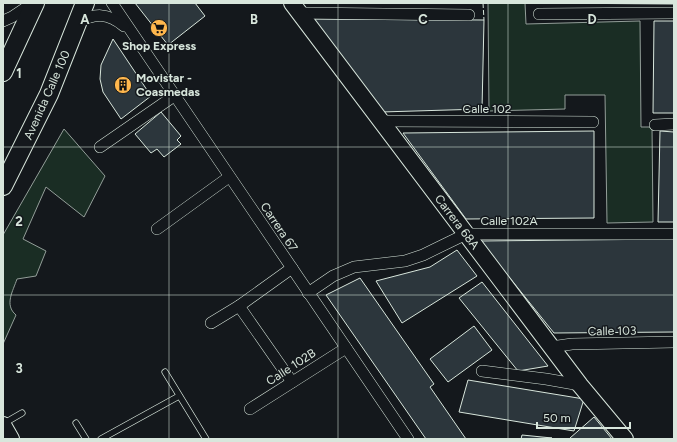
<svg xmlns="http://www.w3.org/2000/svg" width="677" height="442" font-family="Figtree,sans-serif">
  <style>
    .green { fill: #1a2d24; stroke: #939e99 }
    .building { fill: #2c363c; stroke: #d8e6dc }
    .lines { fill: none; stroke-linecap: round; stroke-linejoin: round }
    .lane-casing { stroke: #d8e6dc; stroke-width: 7 }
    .street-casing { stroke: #d8e6dc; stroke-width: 12 }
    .secondary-casing { stroke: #d8e6dc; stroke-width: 18 }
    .primary-casing { stroke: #d8e6dc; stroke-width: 20 }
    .lane { stroke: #14181c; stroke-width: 5.5 }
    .street { stroke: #14181c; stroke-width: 11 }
    .secondary { stroke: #14181c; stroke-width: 16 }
    .primary { stroke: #14181c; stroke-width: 18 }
    .fence { stroke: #d8e6dc; stroke-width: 1; stroke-dasharray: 5 2; stroke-linecap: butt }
    .grid { fill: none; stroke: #d8e6dc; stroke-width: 1; stroke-opacity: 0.55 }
    .labels { text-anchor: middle; stroke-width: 3; stroke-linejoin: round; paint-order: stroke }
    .poi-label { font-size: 12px; font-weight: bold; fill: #d8e6dc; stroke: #14181c }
    .street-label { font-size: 12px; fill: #d8e6dc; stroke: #14181c }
    .grid-label { font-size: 13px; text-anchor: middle; font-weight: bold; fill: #d8e6dc; stroke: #14181c; stroke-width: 3; stroke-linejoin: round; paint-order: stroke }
  </style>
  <rect width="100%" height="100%" fill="#14181c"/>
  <g class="green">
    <polygon points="488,3 525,3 526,24 640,21 641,127 652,127 653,222 607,223 605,95 565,95 565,109 489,111"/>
    <path d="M64,129l41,47 -21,41 -38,-30 -23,52 23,12 -10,25 -19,3c-4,12 -13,26 -1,36l-13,29v-109z"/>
  </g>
  <g class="building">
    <polygon points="135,3 195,3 205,16 168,45"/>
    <polygon points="538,3 674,3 674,4"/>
    <polygon points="313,19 484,20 482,109 381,112"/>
    <polygon points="654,21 674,21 674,113 653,113"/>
    <polygon points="113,39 151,96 121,119 103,92 100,79 101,65"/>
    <polygon points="161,112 181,136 177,140 181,144 164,157 157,149 151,153 135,134"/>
    <polygon points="594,131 594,218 466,219 403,133"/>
    <polygon points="660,131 674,132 674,222 658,222"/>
    <polygon points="674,239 674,332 554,333 480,241"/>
    <polygon points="457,250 477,276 402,323 376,281 430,267"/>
    <polygon points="360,278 434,384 430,387 466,439 426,439 326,295"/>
    <polygon points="482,282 548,366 518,371 459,298"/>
    <polygon points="474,326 492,350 448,382 430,359"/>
    <polygon points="468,380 584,399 574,431 459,412"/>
    <polygon points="594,417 612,439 571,439 570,438"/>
    <polygon points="522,435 552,438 521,439"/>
  </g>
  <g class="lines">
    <defs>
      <g id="lane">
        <polyline points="165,372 206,439"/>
        <polyline points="76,423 86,439"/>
        <polyline points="3,424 22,413"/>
        <polyline points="101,439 179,396"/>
      </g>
      <g id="street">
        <polyline points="112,3 408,439"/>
        <polyline points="299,13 469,15"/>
        <polyline points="539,14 674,13"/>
        <polyline points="3,21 12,17 33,3"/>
        <path d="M77,24c17,-12 31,-11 47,2"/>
        <polyline points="381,121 593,122"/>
        <polyline points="655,125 674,124"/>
        <polyline points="100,147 174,96"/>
        <polyline points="157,229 229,177"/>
        <polyline points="308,293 333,276 354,267 405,261 423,255 466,234 674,234"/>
        <polyline points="239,306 292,382"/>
        <polyline points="211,323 239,306 292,268"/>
        <polyline points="551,347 572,344 674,342"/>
        <polyline points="482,371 546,379 580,385"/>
        <polyline points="250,409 346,348"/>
      </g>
      <g id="secondary">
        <polyline points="292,3 580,385 625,439"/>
        <polyline points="3,425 11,439"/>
      </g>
      <g id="primary">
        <polyline points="3,72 35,3"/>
        <polyline points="3,186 49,94 85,3"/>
      </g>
    </defs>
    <use href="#lane" class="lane-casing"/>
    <use href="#street" class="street-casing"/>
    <use href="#secondary" class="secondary-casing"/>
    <use href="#primary" class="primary-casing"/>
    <use href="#lane" class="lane"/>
    <use href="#street" class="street"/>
    <use href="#secondary" class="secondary"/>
    <use href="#primary" class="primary"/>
    <polyline class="fence" points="483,3 484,20"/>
  </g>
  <path class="grid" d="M169,3v436M338,3v436M508,3v436M3,147h671M3,295h671"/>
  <defs>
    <symbol id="supermarket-disc" viewBox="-11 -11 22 22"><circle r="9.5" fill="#ffb74d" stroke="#14181c"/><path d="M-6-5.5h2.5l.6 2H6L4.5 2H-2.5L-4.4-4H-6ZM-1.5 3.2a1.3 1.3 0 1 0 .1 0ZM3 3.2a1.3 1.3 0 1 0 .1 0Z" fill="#111"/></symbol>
    <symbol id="building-disc" viewBox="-11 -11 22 22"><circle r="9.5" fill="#ffb74d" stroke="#14181c"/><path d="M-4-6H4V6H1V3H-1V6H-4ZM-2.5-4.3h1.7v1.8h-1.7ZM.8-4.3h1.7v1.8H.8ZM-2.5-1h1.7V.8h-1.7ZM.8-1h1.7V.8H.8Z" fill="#111"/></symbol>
  </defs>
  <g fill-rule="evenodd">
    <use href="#supermarket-disc" x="149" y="18" width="20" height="20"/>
    <use href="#building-disc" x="113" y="75" width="20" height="20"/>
  </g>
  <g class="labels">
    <g class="poi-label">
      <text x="159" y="50">Shop Express</text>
      <text x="136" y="82" text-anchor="start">Movistar -<tspan x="136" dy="14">Coasmedas</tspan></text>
    </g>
    <g class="street-label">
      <text transform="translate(47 95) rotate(-66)" y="4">Avenida Calle 100</text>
      <text x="487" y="113">Calle 102</text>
      <text x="509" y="225">Calle 102A</text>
      <text transform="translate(457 222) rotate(53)" y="4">Carrera 68A</text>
      <text transform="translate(279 227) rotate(56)" y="4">Carrera 67</text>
      <text transform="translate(612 331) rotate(-1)" y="4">Calle 103</text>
      <text transform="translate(291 367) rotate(-33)" y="4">Calle 102B</text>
    </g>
  </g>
  <g class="grid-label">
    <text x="85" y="24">A</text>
    <text x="254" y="24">B</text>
    <text x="423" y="24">C</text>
    <text x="592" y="24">D</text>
    <text x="19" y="78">1</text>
    <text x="19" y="226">2</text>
    <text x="19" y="373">3</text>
  </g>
  <rect width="677" height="442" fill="none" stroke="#d8e6dc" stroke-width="8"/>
  <path d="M537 422v6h93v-6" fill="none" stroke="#d8e6dc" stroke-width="2"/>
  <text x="543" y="422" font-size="12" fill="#d8e6dc" stroke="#14181c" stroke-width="3" paint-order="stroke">50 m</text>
</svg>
